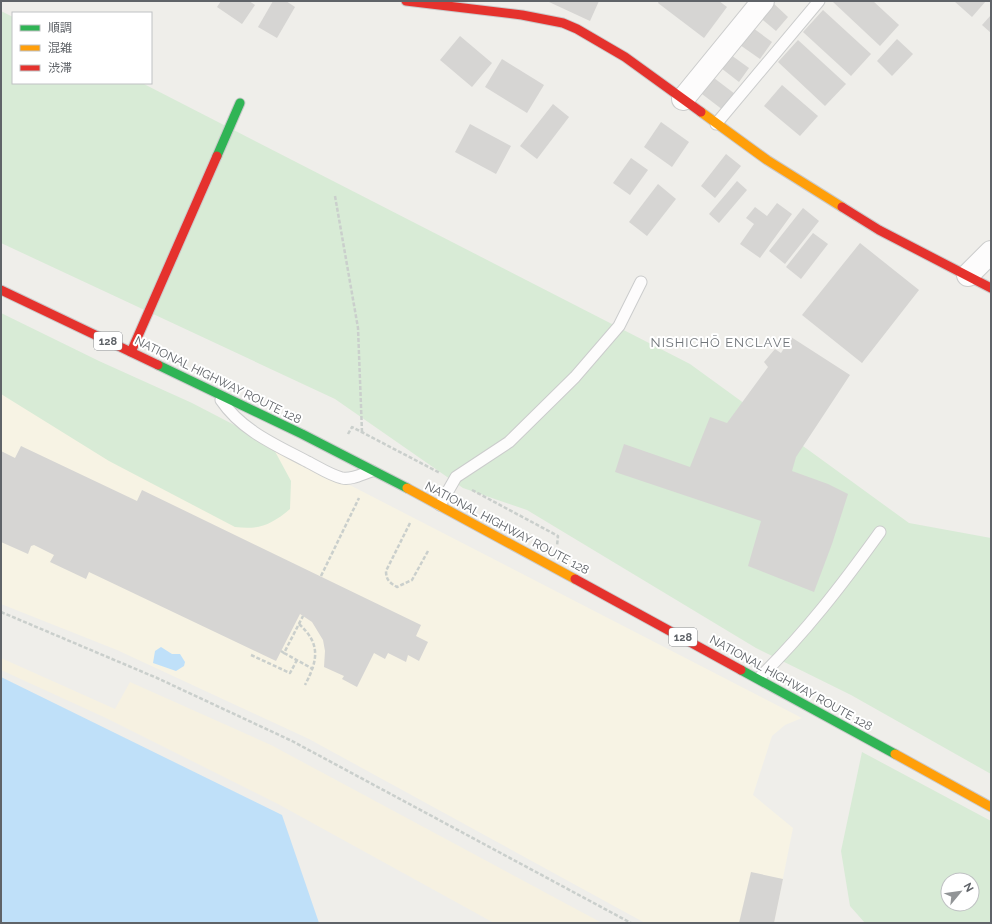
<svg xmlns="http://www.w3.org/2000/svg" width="992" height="924" font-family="Raleway,'Noto Sans JP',sans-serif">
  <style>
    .commercial { fill: #f7f3e4 }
    .green { fill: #d8ebd6; fill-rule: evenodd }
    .sand { fill: #f6f1e1 }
    .water { fill: #bfe0f9 }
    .building { fill: #d6d5d3 }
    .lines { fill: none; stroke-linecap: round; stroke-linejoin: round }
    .lane-casing { stroke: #cbcccc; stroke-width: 13 }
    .street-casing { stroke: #cbcccc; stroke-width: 24 }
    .fast-casing { stroke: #cacacb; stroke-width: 11 }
    .slow-casing { stroke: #cacacb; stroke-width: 11 }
    .jam-casing { stroke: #cacacb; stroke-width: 11 }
    .path { stroke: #cacfcc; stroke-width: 2.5; stroke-dasharray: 4 2; stroke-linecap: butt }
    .lane { stroke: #fdfcfc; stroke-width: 11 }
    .street { stroke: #fdfcfc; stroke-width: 22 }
    .fast { stroke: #30b455; stroke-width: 9 }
    .slow { stroke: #ff9f0a; stroke-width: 9 }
    .jam { stroke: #e5322d; stroke-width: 9 }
    .labels { text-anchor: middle; stroke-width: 4; stroke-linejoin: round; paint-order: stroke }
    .shield { fill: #fff; stroke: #8f9295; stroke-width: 1 }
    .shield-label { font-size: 11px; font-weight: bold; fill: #5f6368 }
    .street-label { font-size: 12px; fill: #5f6368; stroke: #fff }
    .neighbourhood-label { font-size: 13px; letter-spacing: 1px; fill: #70757a; stroke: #fff }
  </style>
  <rect width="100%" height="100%" fill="#efeeea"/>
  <polygon class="commercial" points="1,315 278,448 802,718 785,725 772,736 753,795 793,828 774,923 645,923 309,739 117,650 1,604"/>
  <g class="green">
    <polygon points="1,11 13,17 13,83 142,83 690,364 909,523 991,538 991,774 851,695 756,648 527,510 463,488 335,399 1,243"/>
    <path d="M1,313l98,48 93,42 79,41 20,37 -1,28c-19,16 -31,21 -55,18l-126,-66 -108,-67z"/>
    <path d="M862,752l129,69v102h-126l-15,-17 -9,-55zM948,880h24v24h-24z"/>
  </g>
  <polygon class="sand" points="1,658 115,709 130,682 271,745 602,923 494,923 278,804 106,718 1,670"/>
  <g class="water">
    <polygon points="161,647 172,654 180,654 185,662 184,666 176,671 153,663 155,651"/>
    <polygon points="1,677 282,815 319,923 1,923"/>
  </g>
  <g class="building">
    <polygon points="221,1 249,1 255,5 242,24 217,7"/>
    <polygon points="273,1 286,1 295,7 277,38 258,27"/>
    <polygon points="549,1 599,1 590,21 549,2"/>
    <polygon points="659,1 719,1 727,7 704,38 658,3"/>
    <polygon points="771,1 788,17 776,31 758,16"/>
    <polygon points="832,1 873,1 899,25 880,46"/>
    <polygon points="954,1 986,1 972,17"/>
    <polygon points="823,10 871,54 851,76 803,32"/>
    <polygon points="991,15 991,33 982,25"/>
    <polygon points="753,28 772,42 760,59 740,45"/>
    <polygon points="460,36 492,63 472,87 440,60"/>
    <polygon points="897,39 913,54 892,76 877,61"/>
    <polygon points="798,40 846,84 825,106 778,62"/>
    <polygon points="731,55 749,68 739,82 721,68"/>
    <polygon points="502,59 544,85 527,113 485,87"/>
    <polygon points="714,78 735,94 723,110 702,94"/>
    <polygon points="782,85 818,116 800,136 764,106"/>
    <polygon points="553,104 569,117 537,159 520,146"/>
    <polygon points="661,122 689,142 672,167 644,147"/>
    <polygon points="470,124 511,146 496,174 455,152"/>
    <polygon points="726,154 741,166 715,198 701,186"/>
    <polygon points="631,158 648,170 630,195 613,183"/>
    <polygon points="737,181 747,190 719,223 709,214"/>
    <polygon points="658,184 676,199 647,236 629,222"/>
    <polygon points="777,203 792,214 760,258 740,244 754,224 746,218 755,207 767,216"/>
    <polygon points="803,208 819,221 785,264 769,251"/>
    <polygon points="813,233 828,244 801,279 786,267"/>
    <polygon points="860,243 919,290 862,363 802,315"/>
    <polygon points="791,337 850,375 796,457 792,471 828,484 848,494 832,544 814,592 748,566 761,521 615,472 624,444 690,467 710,417 727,423 768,367 764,362 775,349 781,353"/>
    <polygon points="21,446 137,501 142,490 421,625 416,636 428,642 419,661 408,655 406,662 388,653 385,659 374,653 357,687 342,679 344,676 324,667 325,651 323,640 312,622 300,614 276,661 89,572 86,579 50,562 54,555 34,545 31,546 28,554 1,542 1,451 15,458"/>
    <polygon points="751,872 783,879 774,923 739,923"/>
  </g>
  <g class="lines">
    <defs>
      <g id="lane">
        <polyline points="716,124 819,1"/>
        <path d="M221,400c21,31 55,45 87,62 10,5 22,13 34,16 10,2 20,-4 30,-7"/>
        <polyline points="440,505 456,477 509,442 575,377 619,326 641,282"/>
        <path d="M759,678c46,-45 83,-93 121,-146"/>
      </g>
      <g id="street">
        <polyline points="683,99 763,1"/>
        <polyline points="968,275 991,252"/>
      </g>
      <g id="fast">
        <polyline points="217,156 240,103"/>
        <polyline points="158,365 302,434 407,488"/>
        <polyline points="741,670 895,754"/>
      </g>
      <g id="slow">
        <polyline points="701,112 767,160 842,207"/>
        <polyline points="407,488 575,579"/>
        <polyline points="895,754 991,807"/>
      </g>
      <g id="jam">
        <polyline points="406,1 522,15 563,23 577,29 625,57 701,112"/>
        <polyline points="842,207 879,230 991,288"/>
        <polyline points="1,290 158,365"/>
        <polyline points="131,352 217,156"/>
        <polyline points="575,579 741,670"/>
      </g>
    </defs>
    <use href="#lane" class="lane-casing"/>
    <use href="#street" class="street-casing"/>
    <use href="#fast" class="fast-casing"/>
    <use href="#slow" class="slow-casing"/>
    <use href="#jam" class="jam-casing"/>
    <g class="path">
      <polyline points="335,196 358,328 362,432"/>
      <polyline points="348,434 352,427 440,473"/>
      <polyline points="472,490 558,536 557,546"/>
      <path d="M410,523l-24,48c0,9 4,12 11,16l15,-7 16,-29"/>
      <polyline points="321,576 359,498"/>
      <polyline points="1,612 157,678 292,741 631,923"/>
      <path d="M299,624c22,20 19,36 6,61"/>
      <polyline points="281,651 284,653 303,616"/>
      <polyline points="284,653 313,669"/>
      <polyline points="251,655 290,673 297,660"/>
    </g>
    <use href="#lane" class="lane"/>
    <use href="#street" class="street"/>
    <use href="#fast" class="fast"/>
    <use href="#slow" class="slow"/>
    <use href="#jam" class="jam"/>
  </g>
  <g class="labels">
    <g class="shield">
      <rect x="94" y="332" width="28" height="18" rx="3"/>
      <rect x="669" y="628" width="28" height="18" rx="3"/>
    </g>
    <g class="shield-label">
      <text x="108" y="345">128</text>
      <text x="683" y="641">128</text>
    </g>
    <g class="street-label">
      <text transform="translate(218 380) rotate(26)" y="4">NATIONAL HIGHWAY ROUTE 128</text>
      <text transform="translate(507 528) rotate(28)" y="4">NATIONAL HIGHWAY ROUTE 128</text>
      <text transform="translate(791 683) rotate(29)" y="4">NATIONAL HIGHWAY ROUTE 128</text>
    </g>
    <g class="neighbourhood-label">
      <text x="721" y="347">NISHICHŌ ENCLAVE</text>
    </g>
  </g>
  <rect width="992" height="924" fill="none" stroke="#5f6368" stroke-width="4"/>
  <rect x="12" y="12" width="140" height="72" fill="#ffffff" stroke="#bfc1c3"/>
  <rect x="20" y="25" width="20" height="6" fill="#30b455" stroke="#bfc1c3"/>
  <text x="48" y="32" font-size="12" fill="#5f6368">順調</text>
  <rect x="20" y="45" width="20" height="6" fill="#ff9f0a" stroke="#bfc1c3"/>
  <text x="48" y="52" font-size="12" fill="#5f6368">混雑</text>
  <rect x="20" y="65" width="20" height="6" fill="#e5322d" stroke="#bfc1c3"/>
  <text x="48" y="72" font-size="12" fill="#5f6368">渋滞</text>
  <g transform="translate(960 892) rotate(61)"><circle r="19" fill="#ffffff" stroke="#bfc1c3"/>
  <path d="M0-3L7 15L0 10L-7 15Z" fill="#919496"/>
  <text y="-6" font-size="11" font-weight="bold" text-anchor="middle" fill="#5f6368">N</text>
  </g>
</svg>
